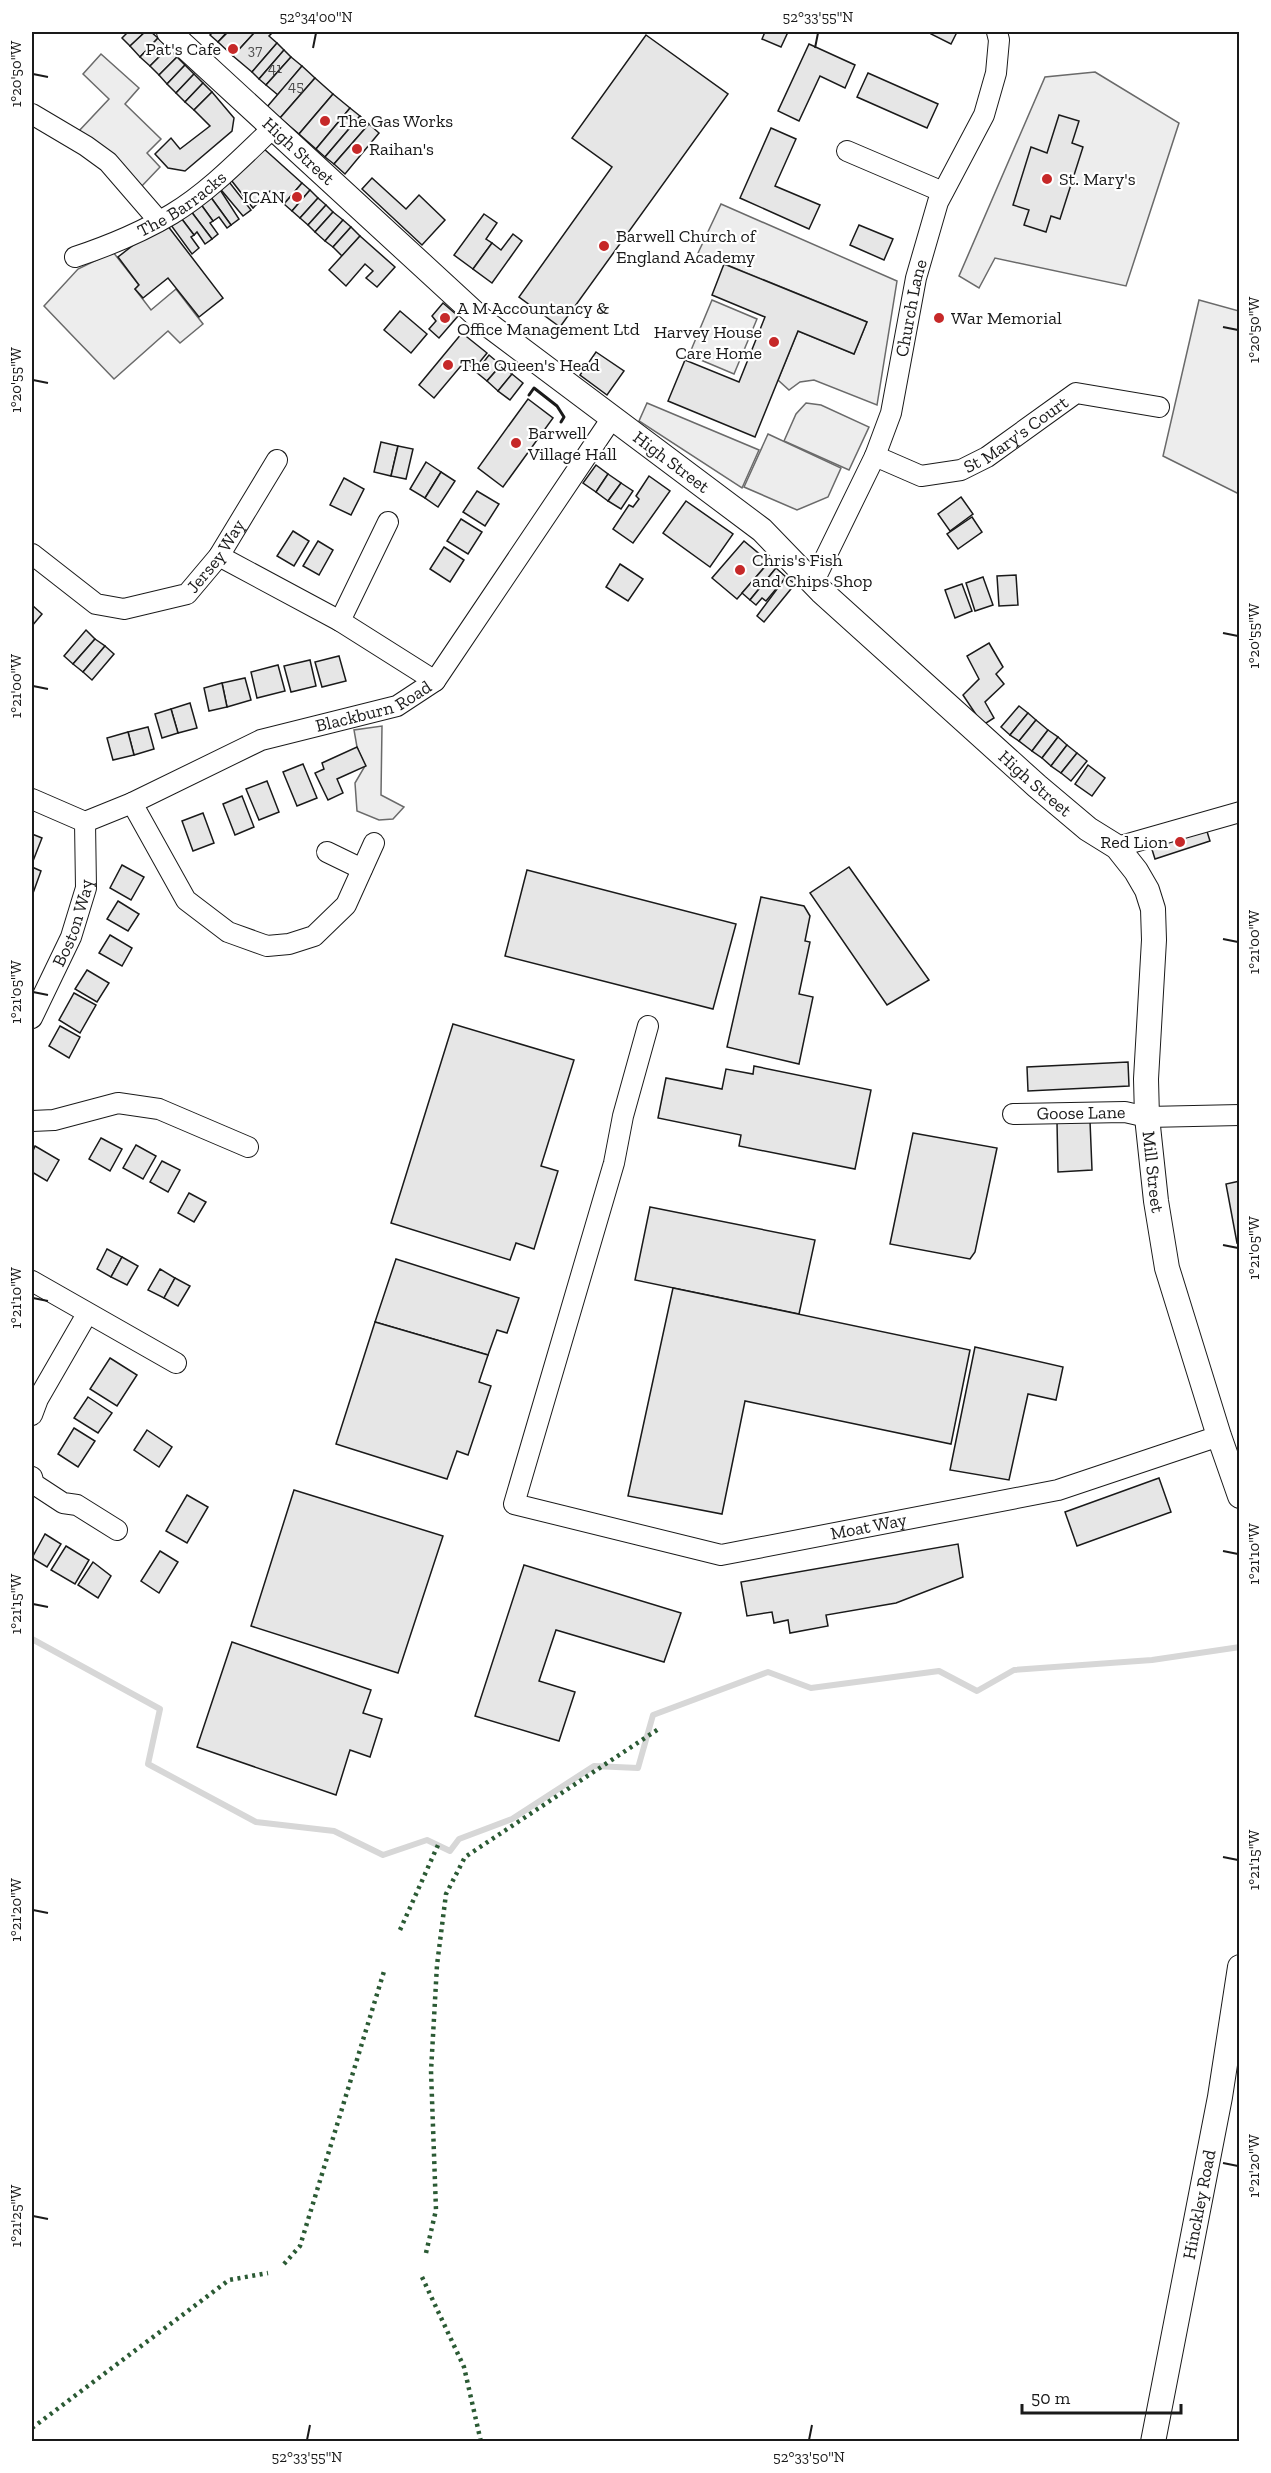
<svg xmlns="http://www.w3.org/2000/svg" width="1271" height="2473" font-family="'Zilla Slab',serif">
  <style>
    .built { fill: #ededed; stroke: #6a6a6a; stroke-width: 1.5 }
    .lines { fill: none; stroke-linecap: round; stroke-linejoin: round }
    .stream { stroke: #d7d7d7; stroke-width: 6 }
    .building { fill: #e6e6e6; stroke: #1a1a1a; stroke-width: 1.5 }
    .minor-casing { stroke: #1a1a1a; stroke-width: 22 }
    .tertiary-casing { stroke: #1a1a1a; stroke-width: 26 }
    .minor { stroke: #fff; stroke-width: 20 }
    .tertiary { stroke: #fff; stroke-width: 24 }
    .hedge { stroke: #2b5a34; stroke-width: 4.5; stroke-dasharray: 3 4.5; stroke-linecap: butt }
    .wall { stroke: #1a1a1a; stroke-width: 3 }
    .ticks { fill: none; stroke: #1a1a1a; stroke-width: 2 }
    .poi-dot { fill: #c62828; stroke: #fff; stroke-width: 2 }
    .labels { text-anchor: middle; stroke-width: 4.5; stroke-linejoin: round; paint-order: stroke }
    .number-label { font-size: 15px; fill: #4d4d4d }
    .poi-label { font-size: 18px; fill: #1a1a1a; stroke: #fff; text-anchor: start }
    .street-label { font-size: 18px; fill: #1a1a1a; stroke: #fff }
    .neatline { fill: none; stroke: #1a1a1a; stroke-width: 2 }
    .ticks-label { font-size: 15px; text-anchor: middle; fill: #1a1a1a }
  </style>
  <rect width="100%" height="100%" fill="#fff"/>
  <g class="built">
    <polygon points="101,54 139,88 125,104 161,139 147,153 160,167 140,188 78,132 109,99 83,74"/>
    <polygon points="1095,72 1179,123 1126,286 995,258 979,288 959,276 1045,77"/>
    <polygon points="721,204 897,281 877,405 814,380 800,382 789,390 778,380 798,331 854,354 867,322 698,253"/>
    <polygon points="113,252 139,285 135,289 151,310 176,289 203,324 180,343 168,331 114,379 44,306 78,269"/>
    <polygon points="712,300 757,319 734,374 689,355"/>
    <polygon points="1199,300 1239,311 1239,494 1163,456"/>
    <polygon points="647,403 759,450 742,488 639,421"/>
    <polygon points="806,403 821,405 869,427 849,470 784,441 796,414"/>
    <polygon points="768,434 841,468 828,497 797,510 744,487"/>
    <polygon points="382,726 381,795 404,807 393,819 379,820 357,811 355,783 365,766 357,747 354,730"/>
  </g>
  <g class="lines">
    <polyline class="stream" points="32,1639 160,1709 148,1764 256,1822 334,1831 383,1855 427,1840 450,1851 459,1839 512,1819 594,1766 638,1768 653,1715 768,1672 811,1688 939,1671 977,1691 1014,1670 1152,1660 1240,1647"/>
  </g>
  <g class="building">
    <polygon points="128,32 145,32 130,46 122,38"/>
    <polygon points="145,32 151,32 158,38 140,57 130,46"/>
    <polygon points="213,32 227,32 218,42 210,35"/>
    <polygon points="228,32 255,32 233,56 218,42"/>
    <polygon points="255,32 273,32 269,36 277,43 252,72 233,56"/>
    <polygon points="765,32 788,32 781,47 762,39"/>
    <polygon points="932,32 957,32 951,44 931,34"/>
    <polygon points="646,35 728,94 560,327 519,297 612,167 572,138"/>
    <polygon points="158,38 168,48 150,66 140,57"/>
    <polygon points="277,43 284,50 259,79 252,72"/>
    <polygon points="809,44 855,65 845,88 820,76 799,121 778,111"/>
    <polygon points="168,48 177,57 159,75 150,66"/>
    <polygon points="284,50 291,57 266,85 259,79"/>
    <polygon points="177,57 185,65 167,84 159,75"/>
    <polygon points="291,57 302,66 278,95 266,85"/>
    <polygon points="185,65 194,74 176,93 167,84"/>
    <polygon points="302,66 315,78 280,118 267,107"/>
    <polygon points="868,73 938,104 927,128 857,97"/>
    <polygon points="194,74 203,83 185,102 176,93"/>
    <polygon points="315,78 333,94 299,134 280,118"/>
    <polygon points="203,83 212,92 194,110 185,102"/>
    <polygon points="212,92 234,118 232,131 185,171 168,168 155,154 171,138 180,149 210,126 194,110"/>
    <polygon points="333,94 350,108 316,149 299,134"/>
    <polygon points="350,108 360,116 325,157 316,149"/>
    <polygon points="1059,115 1079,121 1072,143 1083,147 1060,219 1051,216 1046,232 1024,225 1029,210 1013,205 1031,147 1047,153"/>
    <polygon points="360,116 369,124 334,164 325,157"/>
    <polygon points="369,124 379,133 345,174 334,164"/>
    <polygon points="771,128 796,139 775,186 820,205 809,229 740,198"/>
    <polygon points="263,148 302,183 284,204 270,191 253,208 228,176"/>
    <polygon points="226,178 251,210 243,216 217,185"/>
    <polygon points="372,178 406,209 419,195 445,220 422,245 362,189"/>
    <polygon points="302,183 310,190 292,211 284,204"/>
    <polygon points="217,185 239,219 231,225 207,192"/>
    <polygon points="310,190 318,198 300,218 292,211"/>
    <polygon points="207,192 231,225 227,228 219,217 213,221 197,199"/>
    <polygon points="318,198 326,205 308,225 300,218"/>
    <polygon points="197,199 213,221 210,223 218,234 212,239 187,206"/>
    <polygon points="326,205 333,212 315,232 308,225"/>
    <polygon points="187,206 212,239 205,244 197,232 194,235 178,214"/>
    <polygon points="333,212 343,220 325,241 315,232"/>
    <polygon points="178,214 194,235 191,237 199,248 192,254 168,221"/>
    <polygon points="484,214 497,223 486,239 492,243 473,269 454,255"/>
    <polygon points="343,220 351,227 333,247 325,241"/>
    <polygon points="164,221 223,298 199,317 168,278 143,298 135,289 139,285 118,257"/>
    <polygon points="859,225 893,239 884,260 850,245"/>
    <polygon points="351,227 360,236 342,256 333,247"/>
    <polygon points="513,234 522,241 492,283 473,269 492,243 501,250"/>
    <polygon points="360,236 395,267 377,287 366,278 373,271 365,264 346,286 329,270"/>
    <polygon points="724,264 867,322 854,354 798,331 755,437 668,401 685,360 739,382 765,317 712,295"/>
    <polygon points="443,303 458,316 439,338 429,329 436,321 432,316"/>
    <polygon points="400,311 427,334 411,353 384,330"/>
    <polygon points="462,333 487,353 474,369 465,361 434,398 419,385"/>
    <polygon points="596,352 624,371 607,395 580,375"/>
    <polygon points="489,355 501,365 487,381 476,372"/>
    <polygon points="501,365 512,374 498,391 487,381"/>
    <polygon points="512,374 523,383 510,400 498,391"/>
    <polygon points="528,399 553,418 503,487 478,468"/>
    <polygon points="381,442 398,446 391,476 374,472"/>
    <polygon points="398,446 413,449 406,479 391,476"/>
    <polygon points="426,462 441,472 425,498 410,489"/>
    <polygon points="596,465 608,474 596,492 583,483"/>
    <polygon points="441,472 455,481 438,507 425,498"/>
    <polygon points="608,474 621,483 608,501 596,492"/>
    <polygon points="649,476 670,491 633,543 613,529 629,505 633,507 639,499 636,496"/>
    <polygon points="344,478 364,489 351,515 330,505"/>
    <polygon points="621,483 633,491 621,509 608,501"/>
    <polygon points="477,491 499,504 485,526 463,512"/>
    <polygon points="961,497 973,514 950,531 938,514"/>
    <polygon points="686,501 733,534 710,567 663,533"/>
    <polygon points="972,517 982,532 958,549 947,534"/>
    <polygon points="461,519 482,532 468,554 447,541"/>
    <polygon points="293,531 309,541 294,566 277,556"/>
    <polygon points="318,541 333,550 319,575 303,566"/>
    <polygon points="744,541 769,562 737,599 712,578"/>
    <polygon points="444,547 464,560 450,582 430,569"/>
    <polygon points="769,562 776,568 750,600 742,593"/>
    <polygon points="620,564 643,579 628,601 606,587"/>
    <polygon points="776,568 786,577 766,601 762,598 756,605 750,600"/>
    <polygon points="1016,575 1018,605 999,606 997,576"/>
    <polygon points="786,577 795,584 764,622 757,616"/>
    <polygon points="983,577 993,605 975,611 966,583"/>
    <polygon points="962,584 972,611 955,618 945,590"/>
    <polygon points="32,605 42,614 32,626"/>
    <polygon points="86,630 95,639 73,664 64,656"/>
    <polygon points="95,639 105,646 83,672 73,664"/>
    <polygon points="989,643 1003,667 996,674 1004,684 985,702 994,718 983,725 963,695 979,679 967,656"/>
    <polygon points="105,646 114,654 92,680 83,672"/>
    <polygon points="339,656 346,681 322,687 315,662"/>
    <polygon points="310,660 316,686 291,692 284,666"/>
    <polygon points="278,665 285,691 257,698 251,672"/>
    <polygon points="245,678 251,700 227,707 222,683"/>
    <polygon points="222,683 227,707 209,711 204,688"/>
    <polygon points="190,703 197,728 178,733 171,709"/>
    <polygon points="1019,706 1028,713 1010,735 1001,727"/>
    <polygon points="171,709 178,733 162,738 155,714"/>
    <polygon points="1028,713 1036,720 1019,741 1010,735"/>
    <polygon points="1036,720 1048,730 1032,751 1019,741"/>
    <polygon points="148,727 154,749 134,755 128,732"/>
    <polygon points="1048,730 1058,737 1042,758 1032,751"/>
    <polygon points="128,732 134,755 113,760 107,738"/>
    <polygon points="1058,737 1067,745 1051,766 1042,758"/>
    <polygon points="1067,745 1077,753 1061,773 1051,766"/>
    <polygon points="357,747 366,766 337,779 343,793 328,800 315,773 324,769 322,763"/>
    <polygon points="1077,753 1087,761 1071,781 1061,773"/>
    <polygon points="303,764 317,798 297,806 283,772"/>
    <polygon points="1088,765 1105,778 1092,796 1075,784"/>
    <polygon points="267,781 279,812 259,820 246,789"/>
    <polygon points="242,796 254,827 235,835 223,804"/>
    <polygon points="203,813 214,843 193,851 182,821"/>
    <polygon points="1205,825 1210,841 1155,859 1150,843"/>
    <polygon points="32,834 42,838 33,861 32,861"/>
    <polygon points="122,865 144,877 131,900 110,888"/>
    <polygon points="32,867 41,871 32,896"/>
    <polygon points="849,867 929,980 887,1005 810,893"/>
    <polygon points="527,870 736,924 713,1009 505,956"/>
    <polygon points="761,897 804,906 810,916 805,941 810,942 799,994 813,997 799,1064 727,1047"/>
    <polygon points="118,901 139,914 128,931 107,919"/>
    <polygon points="110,935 132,948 122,966 99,953"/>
    <polygon points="87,970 109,983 97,1002 75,989"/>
    <polygon points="74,993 96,1005 80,1033 59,1020"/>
    <polygon points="453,1024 574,1060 541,1166 558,1171 534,1249 516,1243 510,1260 391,1223"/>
    <polygon points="60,1026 80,1037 69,1058 49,1046"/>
    <polygon points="1128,1062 1129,1086 1028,1091 1027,1067"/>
    <polygon points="754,1066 871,1090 855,1169 739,1146 741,1135 658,1118 666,1078 722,1089 726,1069 753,1074"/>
    <polygon points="1090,1121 1092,1170 1058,1172 1057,1122"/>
    <polygon points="913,1133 997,1148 975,1252 970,1259 890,1244"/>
    <polygon points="101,1138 122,1149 110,1171 89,1159"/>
    <polygon points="136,1145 156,1156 143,1179 123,1168"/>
    <polygon points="35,1146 59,1160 47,1181 32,1172 32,1153"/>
    <polygon points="162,1161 180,1170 168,1192 150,1182"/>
    <polygon points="1240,1181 1240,1242 1237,1243 1226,1184"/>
    <polygon points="189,1193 206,1202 194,1222 178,1213"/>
    <polygon points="650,1207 815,1240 799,1314 635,1280"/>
    <polygon points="107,1249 122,1257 111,1277 97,1269"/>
    <polygon points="122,1257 138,1266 127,1285 111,1277"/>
    <polygon points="396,1259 519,1298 507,1333 497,1330 488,1355 375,1322"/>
    <polygon points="160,1269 175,1278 164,1298 148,1290"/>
    <polygon points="175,1278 190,1286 178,1306 164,1298"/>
    <polygon points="673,1288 970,1350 951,1444 745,1401 722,1514 628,1496"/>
    <polygon points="375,1322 488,1355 479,1382 491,1386 468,1455 457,1451 447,1479 336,1444"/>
    <polygon points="975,1347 1063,1367 1056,1400 1028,1394 1009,1480 950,1470"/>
    <polygon points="110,1358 137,1375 117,1406 90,1389"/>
    <polygon points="88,1397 112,1413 98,1433 74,1418"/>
    <polygon points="74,1428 95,1441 78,1467 58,1454"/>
    <polygon points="147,1430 172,1447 159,1467 134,1450"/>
    <polygon points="1159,1478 1171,1512 1077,1546 1065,1512"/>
    <polygon points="294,1490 443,1536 398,1673 251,1626"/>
    <polygon points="187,1495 208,1507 187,1543 166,1531"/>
    <polygon points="45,1534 61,1544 47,1567 32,1558"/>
    <polygon points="958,1544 963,1577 896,1603 826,1615 828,1626 790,1633 788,1620 774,1623 772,1612 747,1616 741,1582"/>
    <polygon points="66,1546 89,1560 75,1584 51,1570"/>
    <polygon points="160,1551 178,1562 159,1593 141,1581"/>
    <polygon points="93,1562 111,1576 98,1598 78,1585"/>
    <polygon points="524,1565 681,1613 664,1662 556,1630 539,1681 575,1692 559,1741 475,1716"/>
    <polygon points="232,1642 371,1690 363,1713 382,1719 370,1757 350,1750 336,1795 197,1747"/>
  </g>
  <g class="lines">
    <defs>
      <g id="minor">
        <polyline points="32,114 86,146 108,162 159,221"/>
        <polyline points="847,151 943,192"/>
        <path id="s1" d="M75,257c33,-11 67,-25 97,-43 38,-23 70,-57 102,-87"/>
        <path id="s2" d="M875,456l46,20 40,-6 26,-13 89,-64 83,14"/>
        <path id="s3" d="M32,554l64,50 28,5 63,-15 32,-38 58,-96"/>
        <polyline points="219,556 340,621 435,681"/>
        <path id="s4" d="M813,583l62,-127 16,-43 25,-135 22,-76 46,-87 12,-42 3,-33 -2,-8"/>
        <polyline points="340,621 388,522"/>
        <polyline points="32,799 85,822"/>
        <polyline points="132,803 186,900 228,932 267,946 289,944 314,936 346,905 374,843"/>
        <path id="s5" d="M85,822l47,-19 129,-63 136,-34 38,-25 177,-263"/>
        <polyline points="1117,847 1240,812"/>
        <polyline points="327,852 362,869"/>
        <path id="s6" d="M32,1018l39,-81 15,-49 -1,-66"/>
        <path id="s7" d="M648,1026l-25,90 -9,47 -100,341 207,51 337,-65 161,-54"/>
        <path id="s8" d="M1013,1114l112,-2 22,5 93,-2"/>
        <polyline points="32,1121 54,1120 118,1103 159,1109 248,1147"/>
        <polyline points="32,1281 176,1363"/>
        <polyline points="32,1415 38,1399 87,1314"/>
        <polyline points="32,1477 34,1484 63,1503 77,1505 117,1530"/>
      </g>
      <g id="tertiary">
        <path id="s9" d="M169,32l313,288 280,210 59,61 216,195 51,43 29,18 19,24 11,19 6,19 1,31 -8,139 1,38 9,84 11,67 52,168 21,60"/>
        <path id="s10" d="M1153,2442l67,-345 20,-130"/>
      </g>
    </defs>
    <use href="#minor" class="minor-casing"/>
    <use href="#tertiary" class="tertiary-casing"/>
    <use href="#minor" class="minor"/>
    <use href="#tertiary" class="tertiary"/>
    <g class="hedge">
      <polyline points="400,1930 438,1845"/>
      <polyline points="426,2253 436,2210 431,2071 437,1965 446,1894 465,1857 660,1728"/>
      <polyline points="284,2264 300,2246 385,1968"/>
      <polyline points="422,2277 464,2367 481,2442"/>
      <polyline points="32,2428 229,2280 268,2273"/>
    </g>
    <polyline class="wall" points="529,395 534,388 557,406 564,417 561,422"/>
  </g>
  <path class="ticks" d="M313,48l3,-15M815,48l3,-15M33,74l15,3M1223,327l15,3M33,380l15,3M1223,633l15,3M33,686l15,3M1223,939l15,3M33,992l15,3M1223,1245l15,3M33,1298l15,3M1223,1551l15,3M33,1604l15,3M1223,1857l15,3M33,1910l15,3M1223,2163l15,3M33,2216l15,3M307,2440l3,-15M809,2440l3,-15"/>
  <g class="poi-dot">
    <circle cx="233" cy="49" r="6"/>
    <circle cx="325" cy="121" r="6"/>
    <circle cx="357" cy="149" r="6"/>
    <circle cx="1047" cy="179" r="6"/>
    <circle cx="297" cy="197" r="6"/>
    <circle cx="604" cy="246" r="6"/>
    <circle cx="445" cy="318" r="6"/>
    <circle cx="939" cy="318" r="6"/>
    <circle cx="774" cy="342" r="6"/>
    <circle cx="448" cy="365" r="6"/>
    <circle cx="516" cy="443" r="6"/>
    <circle cx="740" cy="570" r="6"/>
    <circle cx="1180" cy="842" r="6"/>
  </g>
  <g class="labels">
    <g class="number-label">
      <text x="255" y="55">37</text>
      <text x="275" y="73">41</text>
      <text x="296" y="91">45</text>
    </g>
    <g class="poi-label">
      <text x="221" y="55" text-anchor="end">Pat's Cafe</text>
      <text x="337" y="127">The Gas Works</text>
      <text x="369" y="155">Raihan's</text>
      <text x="1059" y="185">St. Mary's</text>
      <text x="285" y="203" text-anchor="end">ICAN</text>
      <text x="616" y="242">Barwell Church of<tspan x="616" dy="21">England Academy</tspan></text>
      <text x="457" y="314">A M Accountancy &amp;<tspan x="457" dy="21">Office Management Ltd</tspan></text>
      <text x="951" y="324">War Memorial</text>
      <text x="762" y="338" text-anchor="end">Harvey House<tspan x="762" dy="21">Care Home</tspan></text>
      <text x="460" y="371">The Queen's Head</text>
      <text x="528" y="439">Barwell<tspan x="528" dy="21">Village Hall</tspan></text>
      <text x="752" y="566">Chris's Fish<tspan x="752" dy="21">and Chips Shop</tspan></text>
      <text x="1168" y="848" text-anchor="end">Red Lion</text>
    </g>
    <g class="street-label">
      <text dy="6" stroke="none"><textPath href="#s9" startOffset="176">High Street</textPath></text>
      <text dy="6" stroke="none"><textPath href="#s1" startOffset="120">The Barracks</textPath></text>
      <text dy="6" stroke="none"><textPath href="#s4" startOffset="294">Church Lane</textPath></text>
      <text dy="6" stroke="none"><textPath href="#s2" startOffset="156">St Mary's Court</textPath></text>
      <text dy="6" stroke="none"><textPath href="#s9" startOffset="662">High Street</textPath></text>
      <text dy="6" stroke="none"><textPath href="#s3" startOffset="222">Jersey Way</textPath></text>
      <text dy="6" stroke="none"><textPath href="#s5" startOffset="312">Blackburn Road</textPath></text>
      <text dy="6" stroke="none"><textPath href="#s9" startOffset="1148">High Street</textPath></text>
      <text dy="6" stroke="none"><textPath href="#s6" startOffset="104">Boston Way</textPath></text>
      <text dy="6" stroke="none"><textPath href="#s8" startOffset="68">Goose Lane</textPath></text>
      <text dy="6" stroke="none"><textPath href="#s9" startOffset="1588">Mill Street</textPath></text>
      <text dy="6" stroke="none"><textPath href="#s7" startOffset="860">Moat Way</textPath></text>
      <text dy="6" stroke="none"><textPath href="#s10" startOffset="242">Hinckley Road</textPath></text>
    </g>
  </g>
  <rect width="1271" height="2473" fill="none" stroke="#ffffff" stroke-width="66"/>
  <path d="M1022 2404v9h159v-9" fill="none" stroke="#1a1a1a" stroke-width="3"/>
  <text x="1031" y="2404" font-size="18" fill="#1a1a1a" stroke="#ffffff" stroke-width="4.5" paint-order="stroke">50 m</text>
  <rect x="33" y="33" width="1205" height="2407" class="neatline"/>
  <g class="ticks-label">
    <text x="316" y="22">52°34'00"N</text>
    <text x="818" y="22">52°33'55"N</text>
    <text transform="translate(16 74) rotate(-90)" y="5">1°20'50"W</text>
    <text transform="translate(1254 330) rotate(-90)" y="5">1°20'50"W</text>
    <text transform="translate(16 380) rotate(-90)" y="5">1°20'55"W</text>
    <text transform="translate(1254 636) rotate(-90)" y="5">1°20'55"W</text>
    <text transform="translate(16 686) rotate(-90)" y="5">1°21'00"W</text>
    <text transform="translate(1254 942) rotate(-90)" y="5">1°21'00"W</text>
    <text transform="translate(16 992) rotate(-90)" y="5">1°21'05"W</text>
    <text transform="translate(1254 1248) rotate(-90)" y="5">1°21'05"W</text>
    <text transform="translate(16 1298) rotate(-90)" y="5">1°21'10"W</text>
    <text transform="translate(1254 1554) rotate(-90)" y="5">1°21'10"W</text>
    <text transform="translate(16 1604) rotate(-90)" y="5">1°21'15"W</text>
    <text transform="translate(1254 1860) rotate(-90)" y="5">1°21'15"W</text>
    <text transform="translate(16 1910) rotate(-90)" y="5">1°21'20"W</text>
    <text transform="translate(1254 2166) rotate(-90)" y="5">1°21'20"W</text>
    <text transform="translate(16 2216) rotate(-90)" y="5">1°21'25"W</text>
    <text x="307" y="2462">52°33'55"N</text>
    <text x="809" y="2462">52°33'50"N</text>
  </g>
</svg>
